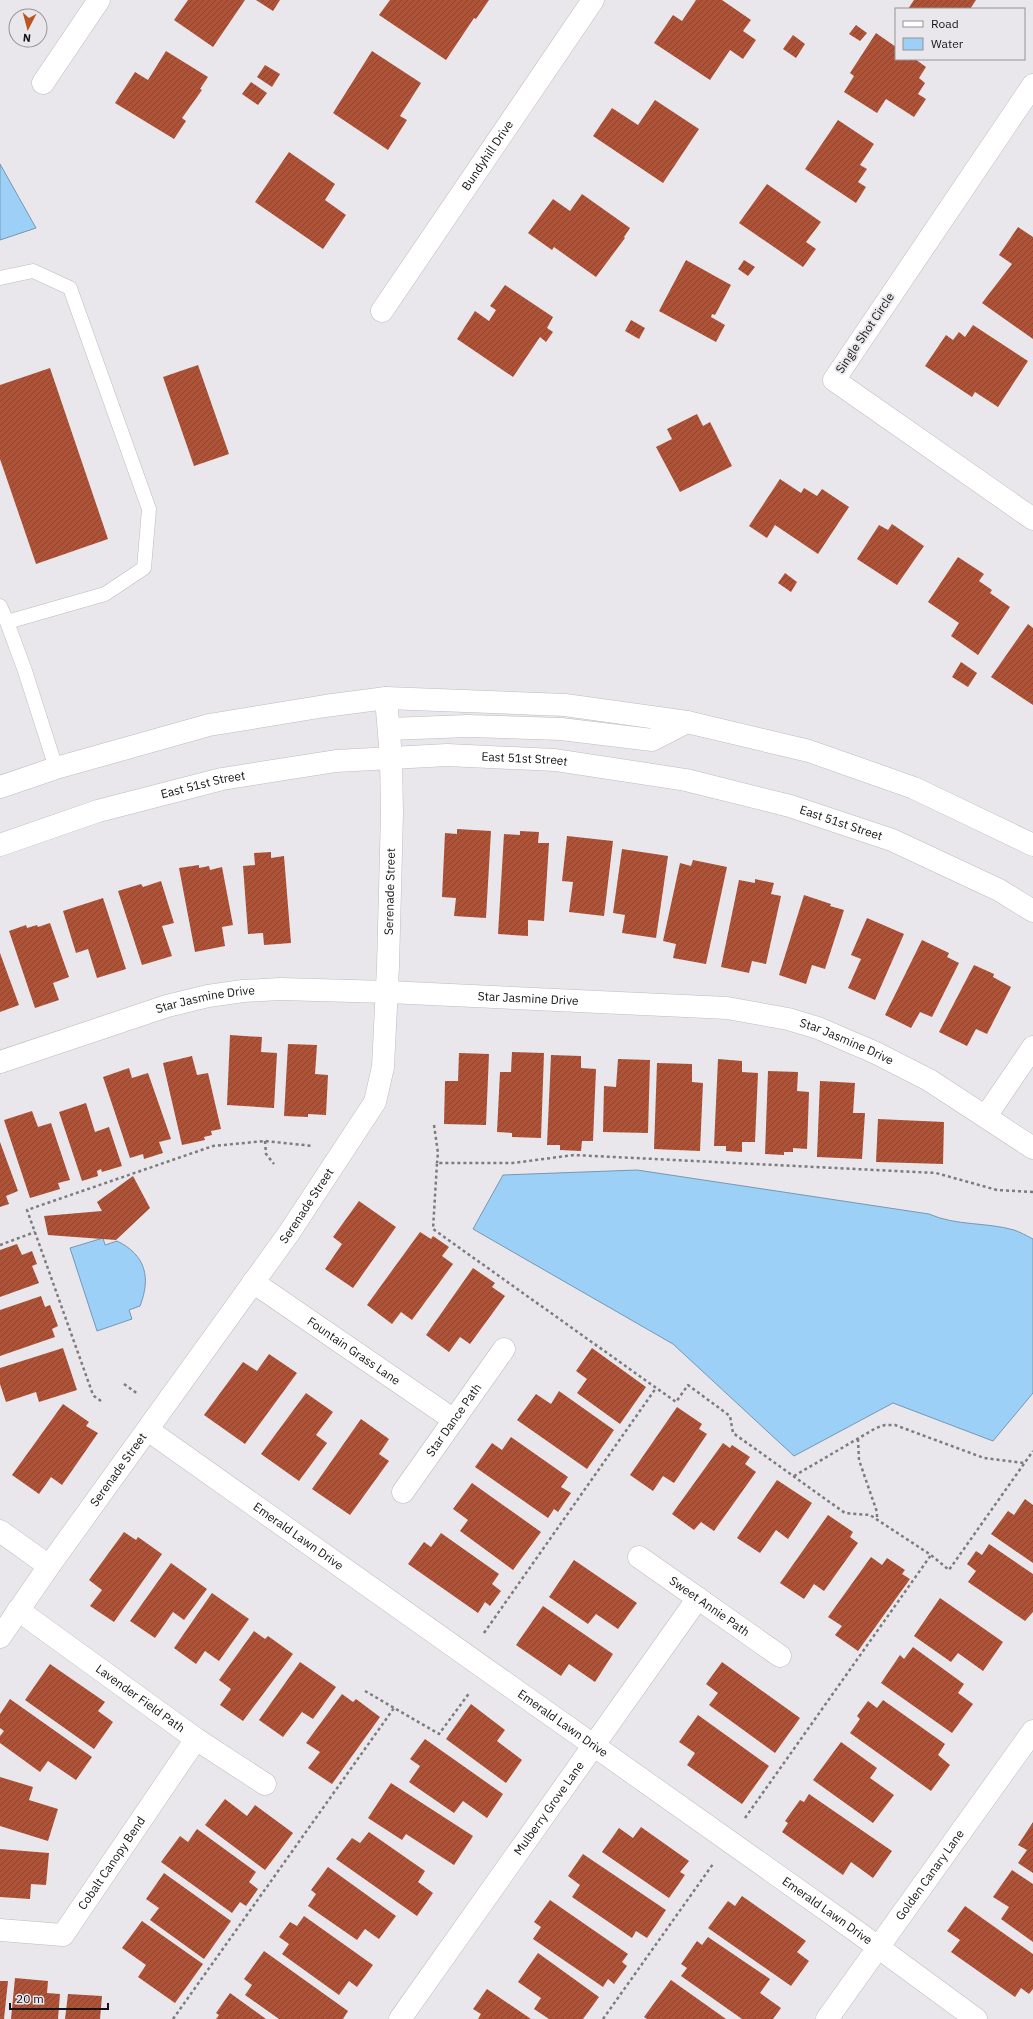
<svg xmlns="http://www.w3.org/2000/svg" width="1033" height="2019" font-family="'IBM Plex Sans',sans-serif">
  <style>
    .water { fill: #9cd0f6; stroke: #7498b3 }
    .building { fill: url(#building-hatch) }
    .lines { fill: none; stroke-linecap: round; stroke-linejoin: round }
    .lane-casing { stroke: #bcbbbe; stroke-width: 15 }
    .street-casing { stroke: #bcbbbe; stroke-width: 23 }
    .secondary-casing { stroke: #bcbbbe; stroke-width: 23 }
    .path { stroke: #7c7b7d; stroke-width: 2.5; stroke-dasharray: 3 3; stroke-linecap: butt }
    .lane { stroke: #fff; stroke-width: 14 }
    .street { stroke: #fff; stroke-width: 22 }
    .secondary { stroke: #fff; stroke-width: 22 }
    .labels { text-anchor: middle; stroke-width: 4; stroke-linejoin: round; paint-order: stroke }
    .street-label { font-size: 12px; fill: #151516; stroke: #e9e7eb }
  </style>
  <defs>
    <pattern id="building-hatch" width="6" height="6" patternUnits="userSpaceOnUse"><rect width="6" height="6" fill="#ae5338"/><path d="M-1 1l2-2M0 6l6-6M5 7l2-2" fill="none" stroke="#8c442e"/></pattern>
  </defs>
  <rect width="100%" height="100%" fill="#e9e7eb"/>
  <g class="water">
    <polygon points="0,164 36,228 0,240"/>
    <path d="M637,1170l292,44c27,12 57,8 85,16 6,2 13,6 19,9v154l-40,48 -100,-38 -99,53 -121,-112 -200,-115 30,-54z"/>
    <path d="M103,1238l2,7 12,-4c29,14 34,37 23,65l-11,4 3,9 -35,12 -27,-83z"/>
  </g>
  <g class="building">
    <polygon points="188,0 245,0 213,47 174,20"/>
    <polygon points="256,0 280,0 273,11"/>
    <polygon points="390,0 489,0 476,19 474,18 446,60 379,15"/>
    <polygon points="696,0 722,0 751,20 743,31 756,40 743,59 730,50 710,80 654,43 673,15 682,21"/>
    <polygon points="914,0 976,0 970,9 908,9"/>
    <polygon points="856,25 867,33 860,41 849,34"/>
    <polygon points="876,33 896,47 896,59 915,59 926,67 919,78 925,83 918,94 926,99 914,117 886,99 877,113 844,92 854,76 850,73"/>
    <polygon points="793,35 805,44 796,58 783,49"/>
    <polygon points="166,51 208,77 200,89 202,90 182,118 186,121 174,139 115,103 135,72 148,80"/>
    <polygon points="372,51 421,83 400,116 407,120 388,150 333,113"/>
    <polygon points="265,65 280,74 272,87 257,77"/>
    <polygon points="251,82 267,93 258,105 242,94"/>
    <polygon points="655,100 699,129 663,183 593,136 612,108 638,125"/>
    <polygon points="838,120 874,144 860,165 867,169 858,182 866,187 856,203 805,169"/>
    <polygon points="289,152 335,184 325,200 346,215 323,249 255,202"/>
    <polygon points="767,184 821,222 806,242 816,249 803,267 739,223"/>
    <polygon points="582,194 630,228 624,237 625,238 596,277 554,247 552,250 528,233 553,199 570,211"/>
    <polygon points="1018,227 1033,237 1033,339 982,303 1012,264 999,255"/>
    <polygon points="686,260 731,285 715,315 712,314 711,317 725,325 716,342 659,311"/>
    <polygon points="744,260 755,267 748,276 738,269"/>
    <polygon points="505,285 553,317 547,328 553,332 546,342 540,337 513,377 457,339 475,311 489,321 496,310 490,306"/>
    <polygon points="631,320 645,328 639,339 625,331"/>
    <polygon points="973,325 1028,361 998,407 975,392 972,397 925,366 946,335 953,340 959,332 965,337"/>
    <polygon points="198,365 229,454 194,466 163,377"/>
    <polygon points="50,368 108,539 36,564 0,459 0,385"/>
    <polygon points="697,414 703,426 710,422 732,466 680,492 656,447 672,439 667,429"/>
    <polygon points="780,479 801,493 804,488 817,496 822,489 849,507 818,554 775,525 767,538 749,526"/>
    <polygon points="892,524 924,546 897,585 857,559 879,525 888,530"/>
    <polygon points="958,557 984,574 979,581 992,590 990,593 1010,607 978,655 951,636 959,623 928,602"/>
    <polygon points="785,573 797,582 791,592 778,583"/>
    <polygon points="1028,624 1033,628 1033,705 991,677"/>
    <polygon points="961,662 977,673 968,687 952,677"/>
    <polygon points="457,829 491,831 486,918 454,916 456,898 442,897 445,833 457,834"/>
    <polygon points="520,831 539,832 538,843 549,843 544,921 528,920 528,936 498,934 504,834 520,835"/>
    <polygon points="567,836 613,841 604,916 569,912 573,882 562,881"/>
    <polygon points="622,849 668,856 656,938 622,933 625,915 613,913"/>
    <polygon points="271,852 271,858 284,856 291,943 264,945 263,933 248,934 243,866 255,865 254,853"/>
    <polygon points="693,860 727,867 706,964 673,958 676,944 663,941 680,863 691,866"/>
    <polygon points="199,865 199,868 209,866 210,870 222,867 233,925 222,927 225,946 195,952 179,868"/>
    <polygon points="755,879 774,883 771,894 781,896 766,964 752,961 749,973 721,967 739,880 755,883"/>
    <polygon points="161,881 174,923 162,926 172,956 142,965 118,891 141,884 143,887"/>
    <polygon points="804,895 831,904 830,906 844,910 825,969 812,965 806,984 779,975"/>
    <polygon points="103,898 126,969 97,978 88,949 76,953 63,911"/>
    <polygon points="867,918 904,934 875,1000 848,988 861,959 851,955"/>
    <polygon points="50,923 69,977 53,983 59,1000 35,1008 9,931 26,925 27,928 37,925 38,927"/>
    <polygon points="922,940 949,953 947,957 959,963 932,1017 920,1012 911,1028 885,1015"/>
    <polygon points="0,953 19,1005 0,1012"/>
    <polygon points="974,965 994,974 993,977 1011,987 987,1034 976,1029 967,1046 939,1032"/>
    <polygon points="230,1035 262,1037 261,1052 277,1053 274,1108 227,1105"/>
    <polygon points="288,1044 317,1045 315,1074 328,1075 326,1115 308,1114 308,1117 284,1116"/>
    <polygon points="512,1052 544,1053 541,1138 512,1137 512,1133 497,1132 500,1072 511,1072"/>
    <polygon points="459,1053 489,1054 486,1125 444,1124 445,1081 458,1081"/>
    <polygon points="551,1055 581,1056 581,1068 596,1069 593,1141 582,1141 581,1151 560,1150 560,1145 547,1145"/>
    <polygon points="192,1056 197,1075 208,1073 221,1129 211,1131 212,1135 204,1137 205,1140 182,1145 163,1063"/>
    <polygon points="618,1059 650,1060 648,1133 603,1132 604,1086 616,1087"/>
    <polygon points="718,1059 742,1061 742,1072 758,1073 755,1142 742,1142 742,1152 726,1151 726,1146 714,1146"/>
    <polygon points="657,1063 692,1064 692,1082 703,1083 700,1151 654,1149"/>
    <polygon points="129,1068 132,1078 148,1073 171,1139 159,1142 163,1153 144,1159 143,1154 130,1158 103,1077"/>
    <polygon points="768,1071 798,1072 797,1091 809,1092 807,1149 793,1148 793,1152 784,1152 784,1155 765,1154"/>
    <polygon points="820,1081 855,1083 853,1113 865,1113 862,1159 817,1157"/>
    <polygon points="86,1103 95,1132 109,1127 122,1166 102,1172 101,1169 97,1171 98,1176 82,1181 59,1112"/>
    <polygon points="32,1111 38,1127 51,1123 70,1180 58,1183 60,1189 30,1198 4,1120"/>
    <polygon points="878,1119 944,1122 943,1164 876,1162"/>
    <polygon points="0,1142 18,1191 6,1196 9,1204 0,1207"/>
    <polygon points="133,1176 150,1208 116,1240 48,1235 44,1216 102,1211 97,1202"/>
    <polygon points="359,1201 396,1227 353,1288 325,1269 342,1244 333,1237"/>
    <polygon points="420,1232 431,1239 433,1236 449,1247 442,1256 453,1264 412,1320 401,1312 392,1324 367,1305"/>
    <polygon points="17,1244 22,1255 32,1251 37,1264 32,1266 39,1283 0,1297 0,1250"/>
    <polygon points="473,1268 495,1283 492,1287 505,1296 470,1344 460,1337 449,1352 426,1335"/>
    <polygon points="41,1296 45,1307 50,1305 58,1326 52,1329 55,1337 0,1356 0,1310"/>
    <polygon points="63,1348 77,1390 39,1402 36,1392 6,1402 0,1384 0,1368"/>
    <polygon points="592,1348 646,1387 620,1424 577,1393 587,1379 576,1371"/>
    <polygon points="269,1354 297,1373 245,1444 204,1415 243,1362 257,1371"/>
    <polygon points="559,1391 614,1430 587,1469 517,1420 536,1394 551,1404"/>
    <polygon points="306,1393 333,1412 316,1435 327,1443 299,1481 261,1454"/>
    <polygon points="63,1404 89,1422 86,1426 98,1433 62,1485 51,1477 39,1494 12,1475"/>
    <polygon points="677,1407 702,1424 699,1429 707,1434 674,1483 663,1476 653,1491 630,1475"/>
    <polygon points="361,1419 389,1439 379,1454 389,1461 350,1515 312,1489"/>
    <polygon points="511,1437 568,1477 561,1487 571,1493 558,1512 554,1509 548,1518 475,1467 492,1443 502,1450"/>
    <polygon points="723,1443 730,1448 732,1445 750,1457 745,1464 756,1472 714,1531 701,1522 694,1530 672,1514"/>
    <polygon points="777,1480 812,1503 788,1539 776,1530 760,1553 737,1538"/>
    <polygon points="472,1483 541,1532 513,1570 460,1531 468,1520 453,1509"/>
    <polygon points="1025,1499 1033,1505 1033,1563 991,1534 1008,1511 1014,1515"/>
    <polygon points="828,1515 853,1532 850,1537 858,1543 824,1591 814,1584 804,1599 780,1583"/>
    <polygon points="124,1532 136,1540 138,1537 162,1554 114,1622 90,1606 102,1590 89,1580"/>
    <polygon points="441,1533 499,1574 492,1584 501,1591 490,1606 485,1602 478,1613 408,1564 424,1542 431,1547"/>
    <polygon points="989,1544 1033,1574 1033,1612 1025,1621 968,1582 976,1571 967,1564 976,1551 982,1555"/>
    <polygon points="871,1557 882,1565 887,1558 905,1570 902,1574 910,1579 858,1651 835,1635 842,1626 828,1617"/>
    <polygon points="574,1560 637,1603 618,1629 596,1614 588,1624 549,1597"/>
    <polygon points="171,1563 207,1589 184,1620 173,1612 155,1638 130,1621"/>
    <polygon points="212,1593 249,1619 219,1661 205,1651 196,1664 174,1648"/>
    <polygon points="940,1598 1003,1642 983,1671 958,1653 951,1662 914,1636"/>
    <polygon points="543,1606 613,1654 595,1682 569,1664 561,1676 516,1645"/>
    <polygon points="254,1631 265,1639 268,1636 293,1654 243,1721 220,1705 231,1689 219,1680"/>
    <polygon points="913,1647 964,1684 958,1693 973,1704 952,1733 881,1683 900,1655 904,1659"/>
    <polygon points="300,1662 336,1687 313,1719 302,1712 283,1737 259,1720"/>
    <polygon points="722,1662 800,1718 775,1753 709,1705 718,1693 706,1684"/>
    <polygon points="50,1664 105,1702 98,1711 113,1722 94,1749 25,1700"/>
    <polygon points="342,1694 353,1702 356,1699 380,1717 332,1784 308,1768 320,1752 306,1743"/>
    <polygon points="10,1699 92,1757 76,1780 48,1761 40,1772 0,1743 0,1736 4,1731 0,1728 0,1714"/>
    <polygon points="883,1700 945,1744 938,1755 950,1765 931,1791 850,1733 860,1719 857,1716 868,1701 877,1708"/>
    <polygon points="471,1704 505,1730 497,1741 522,1760 506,1783 446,1739"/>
    <polygon points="698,1715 769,1766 742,1804 687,1765 695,1753 679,1742"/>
    <polygon points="425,1739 503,1794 487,1818 463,1801 454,1813 409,1782 420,1766 410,1759"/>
    <polygon points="841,1742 877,1768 870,1778 894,1795 873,1823 813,1780"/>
    <polygon points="0,1777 33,1787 29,1800 58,1809 48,1841 0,1826"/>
    <polygon points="391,1783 473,1836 454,1865 406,1834 402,1840 368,1818"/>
    <polygon points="809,1794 892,1851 873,1878 851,1862 843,1875 782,1832 788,1823 785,1821 800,1800 804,1802"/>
    <polygon points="225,1799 247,1816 255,1805 293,1833 265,1870 205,1825"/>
    <polygon points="1033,1822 1033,1873 1018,1863 1027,1850 1018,1845"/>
    <polygon points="641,1827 689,1861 680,1872 685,1875 669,1898 602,1852 619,1828 633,1838"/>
    <polygon points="197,1829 256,1872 249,1882 258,1889 246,1906 240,1902 232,1913 161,1862 180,1836 188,1842"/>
    <polygon points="369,1832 425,1871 418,1882 433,1893 417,1916 336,1859 352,1838 360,1843"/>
    <polygon points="0,1849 49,1853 46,1885 31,1884 30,1899 0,1897"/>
    <polygon points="583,1854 666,1910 647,1938 636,1931 632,1938 572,1897 580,1885 568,1876"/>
    <polygon points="328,1867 396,1916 379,1939 365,1929 357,1940 308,1906 316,1894 311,1890"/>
    <polygon points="1012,1870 1033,1884 1033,1942 1001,1919 1009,1907 993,1897"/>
    <polygon points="164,1873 231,1921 204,1959 150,1920 159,1908 146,1899"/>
    <polygon points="742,1896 806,1941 797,1952 809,1961 791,1986 708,1928 728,1901 735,1906"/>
    <polygon points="550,1900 628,1954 622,1962 627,1966 614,1984 608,1979 603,1987 533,1939 541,1927 534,1922"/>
    <polygon points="965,1906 1033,1954 1033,1989 1029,1994 1021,1988 1015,1997 951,1952 960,1940 947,1931"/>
    <polygon points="304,1916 373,1965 357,1987 349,1981 339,1995 282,1954 289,1944 279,1937 290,1922 297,1926"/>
    <polygon points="142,1921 203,1964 175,2003 138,1977 146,1965 122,1948"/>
    <polygon points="708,1937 770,1979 760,1993 781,2008 773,2019 742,2019 681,1976 687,1968 681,1964 697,1941 702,1945"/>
    <polygon points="264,1951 348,2011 343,2019 279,2019 245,1995 252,1985 244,1979"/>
    <polygon points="538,1953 599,1997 583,2019 549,2019 534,2009 541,1998 518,1982"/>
    <polygon points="15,1978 48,1981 47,1993 60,1994 58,2019 11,2019"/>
    <polygon points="671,1980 726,2019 647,2019 644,2017"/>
    <polygon points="0,1981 8,1981 4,2019 0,2019"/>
    <polygon points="487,1989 531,2019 478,2019 481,2014 473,2009"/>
    <polygon points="230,1993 266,2019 216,2019 219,2015 216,2013"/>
    <polygon points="68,1994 102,1996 100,2019 65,2019"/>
  </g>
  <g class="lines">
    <defs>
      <g id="lane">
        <polyline points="0,278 33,271 70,288 149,509 144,568 105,594 7,622 25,671 56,768"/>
        <polyline points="0,606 7,622"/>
      </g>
      <g id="street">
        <polyline points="43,83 99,0"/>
        <polyline points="1033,85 834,380 1033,519"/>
        <path id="s1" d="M382,311l211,-311"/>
        <path id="s2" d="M0,1062l167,-56 41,-10 35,-5 37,-2 108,3 339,16 61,11 30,9 58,25 53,27 104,68"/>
        <polyline points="986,1116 1033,1047"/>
        <path id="s3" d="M253,1282l201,138"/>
        <path id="s4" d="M148,1430l708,501 120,88"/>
        <path id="s5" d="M403,1492l101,-143"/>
        <polyline points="0,1531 49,1566"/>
        <path id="s6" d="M639,1557l141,99"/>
        <path id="s7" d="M18,1610l178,129 69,45"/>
        <path id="s8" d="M0,1637l49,-71 240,-333 86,-131 8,-35 5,-101 4,-153 -1,-55 -5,-60"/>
        <path id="s9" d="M0,1930l63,5 133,-196"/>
        <path id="s10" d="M400,2019l298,-421"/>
        <path id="s11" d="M827,2019l206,-288"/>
      </g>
      <g id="secondary">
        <polyline points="389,729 468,726 561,729 652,740 687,722"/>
        <polyline points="0,787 56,768 209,725 325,706 386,698 565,705 687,722 809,751 914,788 1033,845"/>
        <path id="s12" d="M0,845l98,-34 124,-32 114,-18 111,-6 108,5 131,20 104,26 102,34 107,50 34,21"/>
      </g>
    </defs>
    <use href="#lane" class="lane-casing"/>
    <use href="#street" class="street-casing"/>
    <use href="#secondary" class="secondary-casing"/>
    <g class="path">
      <polyline points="434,1125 438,1153 437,1163"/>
      <polyline points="265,1141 266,1154 274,1164"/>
      <polyline points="1033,1192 997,1190 936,1173 574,1155 513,1163 437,1163 433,1229 676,1402 688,1385 730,1416 733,1433 845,1513 870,1515 931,1555 949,1570 1033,1451"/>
      <polyline points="0,1245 35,1232"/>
      <polyline points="124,1384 138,1394"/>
      <polyline points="101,1401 94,1396 92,1392 27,1210 213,1146 265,1141 313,1146"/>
      <polyline points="858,1439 859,1460 877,1512 877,1519"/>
      <polyline points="794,1476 876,1428 885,1425 895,1425 984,1458 1024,1463"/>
      <polyline points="484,1633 656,1388"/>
      <polyline points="365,1691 439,1734 470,1692"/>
      <polyline points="745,1818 931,1555"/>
      <polyline points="173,2019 394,1708"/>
      <polyline points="603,2019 713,1864"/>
    </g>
    <use href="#lane" class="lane"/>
    <use href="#street" class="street"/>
    <use href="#secondary" class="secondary"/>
  </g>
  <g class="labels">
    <g class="street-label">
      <text dy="4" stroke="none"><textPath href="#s1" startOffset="188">Bundyhill Drive</textPath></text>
      <text transform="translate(865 333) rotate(-56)" y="4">Single Shot Circle</text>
      <text dy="4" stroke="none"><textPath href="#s12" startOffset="536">East 51st Street</textPath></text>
      <text dy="4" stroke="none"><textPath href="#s12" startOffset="212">East 51st Street</textPath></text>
      <text dy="4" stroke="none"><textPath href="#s12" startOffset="860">East 51st Street</textPath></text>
      <text dy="4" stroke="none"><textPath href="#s8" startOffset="865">Serenade Street</textPath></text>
      <text dy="4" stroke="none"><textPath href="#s2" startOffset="539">Star Jasmine Drive</textPath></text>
      <text dy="4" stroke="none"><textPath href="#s2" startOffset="215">Star Jasmine Drive</textPath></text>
      <text dy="4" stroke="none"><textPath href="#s2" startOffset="863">Star Jasmine Drive</textPath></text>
      <text dy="4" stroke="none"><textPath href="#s8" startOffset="529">Serenade Street</textPath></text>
      <text dy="4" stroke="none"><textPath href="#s3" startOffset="122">Fountain Grass Lane</textPath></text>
      <text dy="4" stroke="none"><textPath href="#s5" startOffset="88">Star Dance Path</textPath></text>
      <text dy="4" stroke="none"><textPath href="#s8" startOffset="205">Serenade Street</textPath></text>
      <text dy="4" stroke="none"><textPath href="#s4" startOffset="184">Emerald Lawn Drive</textPath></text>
      <text dy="4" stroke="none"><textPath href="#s6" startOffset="86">Sweet Annie Path</textPath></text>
      <text dy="4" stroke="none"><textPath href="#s7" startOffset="151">Lavender Field Path</textPath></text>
      <text dy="4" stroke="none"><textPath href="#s4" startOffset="508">Emerald Lawn Drive</textPath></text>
      <text dy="4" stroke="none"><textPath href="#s10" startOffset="258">Mulberry Grove Lane</textPath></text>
      <text dy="4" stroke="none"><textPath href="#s9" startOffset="150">Cobalt Canopy Bend</textPath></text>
      <text dy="4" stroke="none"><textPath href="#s11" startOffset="177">Golden Canary Lane</textPath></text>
      <text dy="4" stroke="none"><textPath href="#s4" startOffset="832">Emerald Lawn Drive</textPath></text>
    </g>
  </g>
  <rect x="895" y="8" width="130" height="52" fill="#e9e7eb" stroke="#949396"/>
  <rect x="903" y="21" width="20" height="6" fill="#ffffff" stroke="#949396"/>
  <text x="931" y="28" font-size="12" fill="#151516">Road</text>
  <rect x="903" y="38" width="20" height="12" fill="#9cd0f6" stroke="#949396"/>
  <text x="931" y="48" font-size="12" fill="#151516">Water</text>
  <g transform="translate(28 28) rotate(186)"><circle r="19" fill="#e9e7eb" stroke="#949396"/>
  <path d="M0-3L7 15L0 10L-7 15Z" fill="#ba5622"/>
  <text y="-6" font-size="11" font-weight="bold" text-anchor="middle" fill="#151516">N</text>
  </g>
  <path d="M10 2003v6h98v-6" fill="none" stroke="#151516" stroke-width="2"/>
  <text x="16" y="2003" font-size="12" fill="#151516" stroke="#e9e7eb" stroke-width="3" paint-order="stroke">20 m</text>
</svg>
